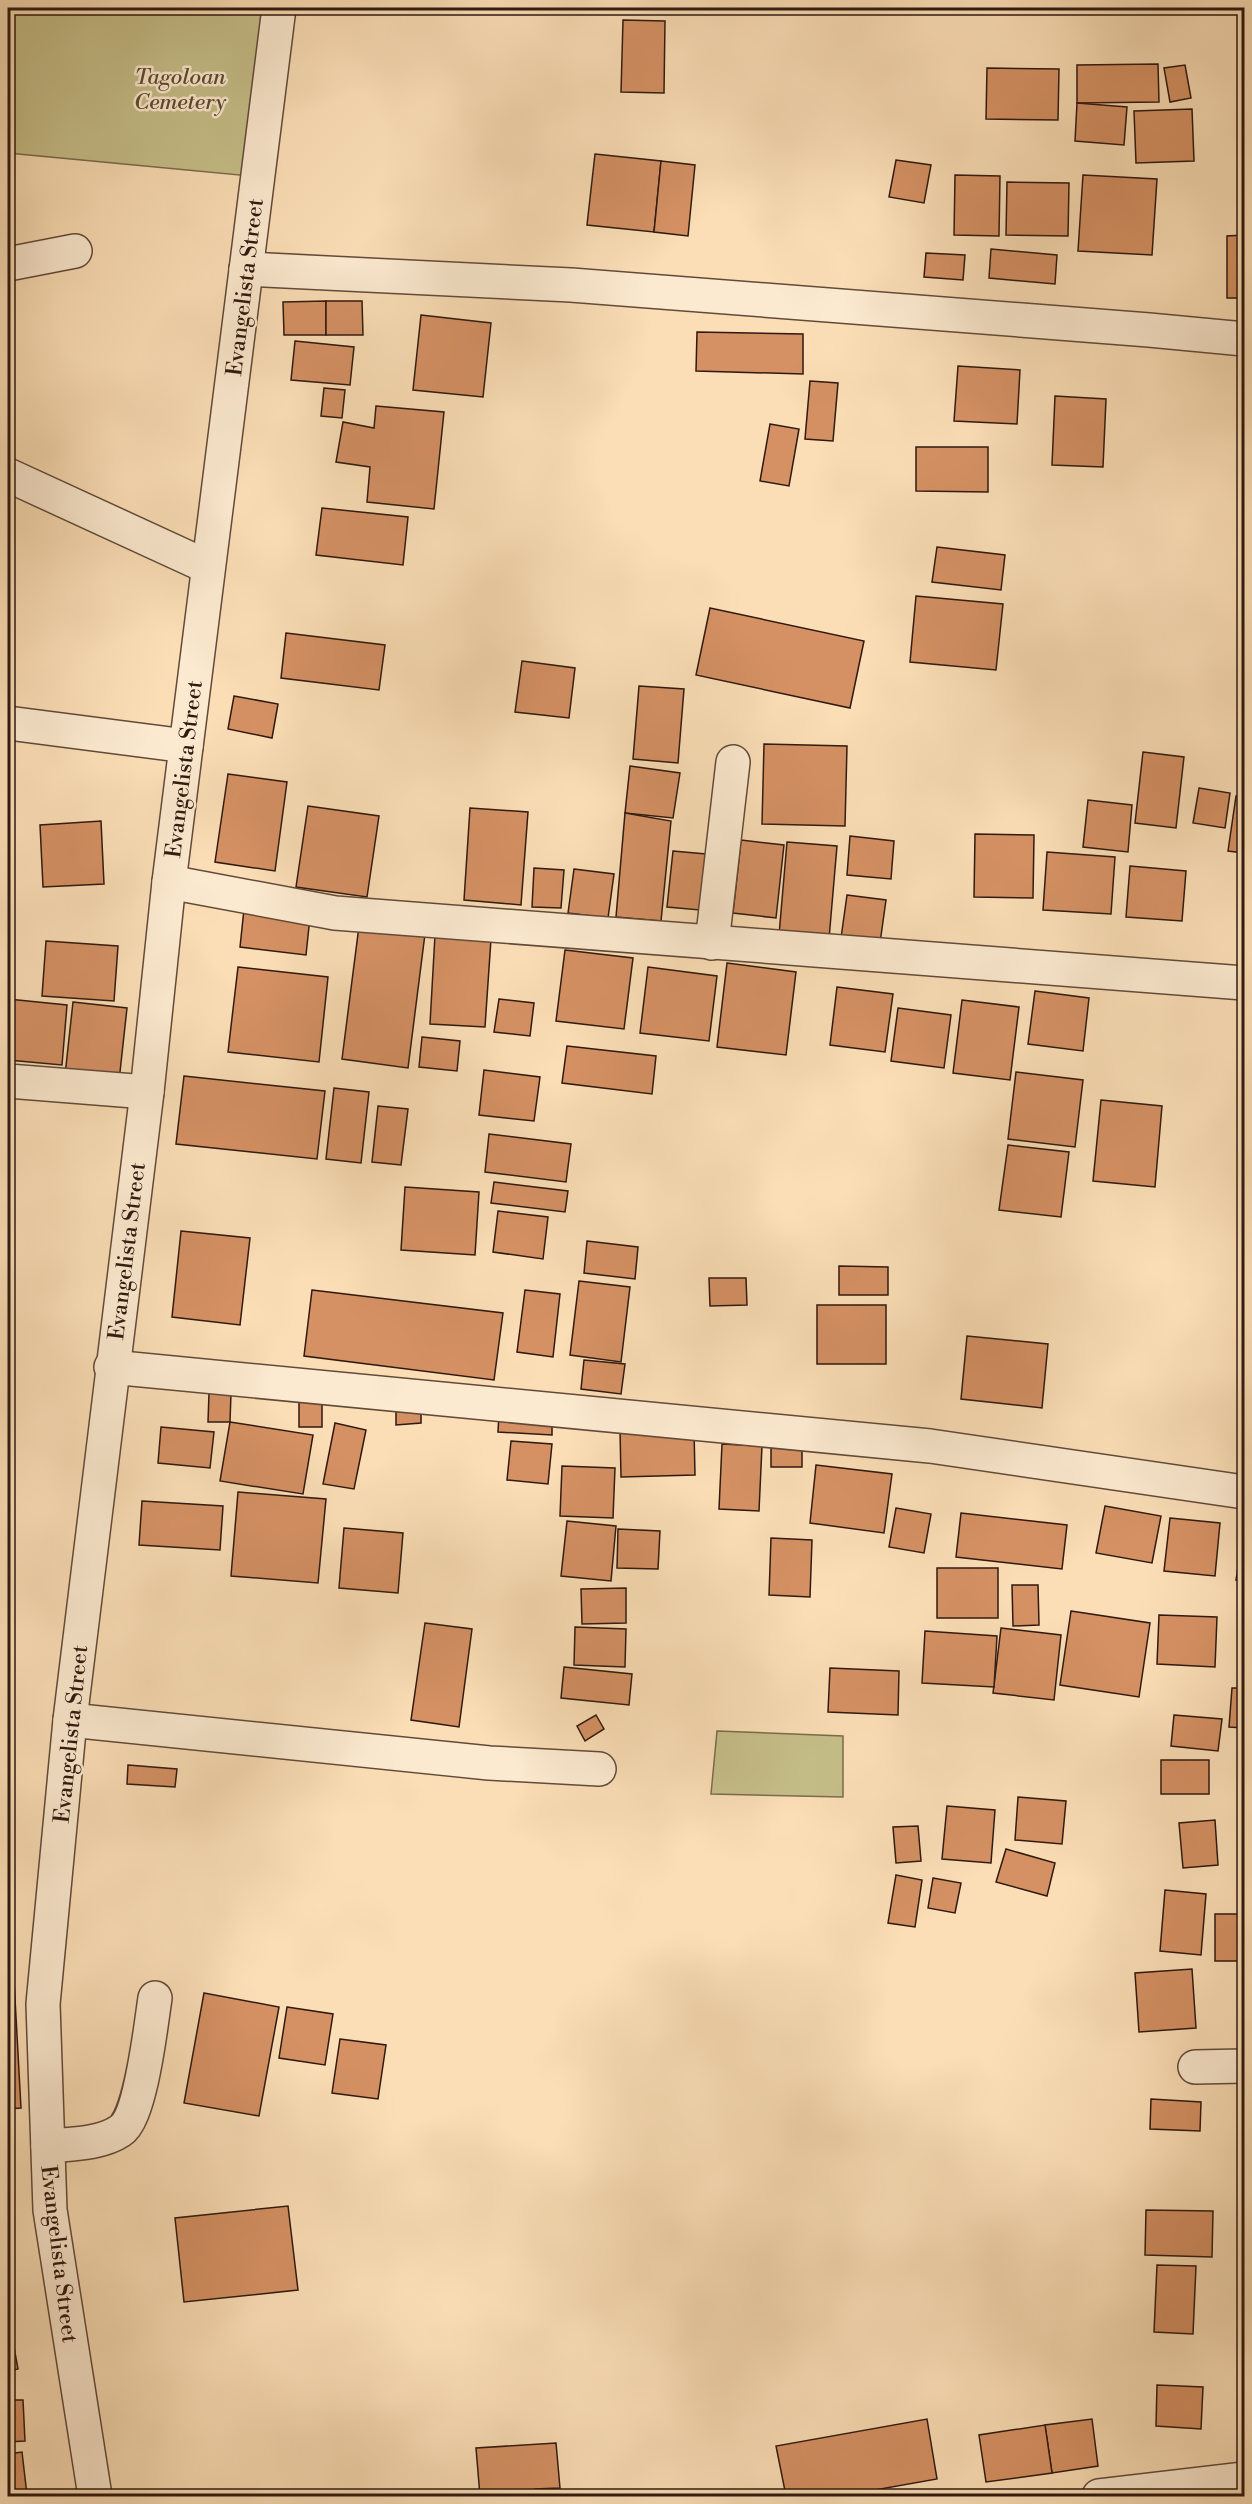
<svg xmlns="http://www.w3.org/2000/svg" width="1252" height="2504" font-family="'Libre Bodoni',serif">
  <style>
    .green { fill: #c6bf89; stroke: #7a6c4c; stroke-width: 1.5 }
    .building { fill: #d59164; stroke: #2f1910; stroke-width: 1.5 }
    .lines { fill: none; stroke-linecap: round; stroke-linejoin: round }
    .minor-casing { stroke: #624a3a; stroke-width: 36 }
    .minor { stroke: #fcead0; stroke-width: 33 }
    .labels { text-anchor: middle; stroke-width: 5; stroke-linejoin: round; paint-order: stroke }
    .park-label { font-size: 22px; font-style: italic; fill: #5c4b34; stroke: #fcead0 }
    .street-label { font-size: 22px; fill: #2f1910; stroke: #fcead0 }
  </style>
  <rect width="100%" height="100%" fill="#fbdeb6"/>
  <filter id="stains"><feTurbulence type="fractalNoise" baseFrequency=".00333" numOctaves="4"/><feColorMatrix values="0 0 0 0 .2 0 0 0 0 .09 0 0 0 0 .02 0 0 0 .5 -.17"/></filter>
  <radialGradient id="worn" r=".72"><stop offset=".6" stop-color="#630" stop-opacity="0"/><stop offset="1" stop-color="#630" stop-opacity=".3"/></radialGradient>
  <g class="green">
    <polygon points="8,8 272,8 250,176 8,153"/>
    <polygon points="717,1731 843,1736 843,1797 711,1794"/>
  </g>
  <g class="building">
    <polygon points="623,20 665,21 664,93 621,92"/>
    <polygon points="1158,64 1159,102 1077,103 1077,65"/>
    <polygon points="1185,65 1191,98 1170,102 1164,68"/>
    <polygon points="987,68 1059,69 1058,120 986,119"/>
    <polygon points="1077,103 1127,107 1124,145 1075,141"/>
    <polygon points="1192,109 1194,161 1136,163 1134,111"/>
    <polygon points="595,154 661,161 654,232 587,225"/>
    <polygon points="896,160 931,165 924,203 889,197"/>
    <polygon points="661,161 695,165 688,236 654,232"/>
    <polygon points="955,175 1000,176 999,236 954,235"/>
    <polygon points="1083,175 1157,179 1152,255 1078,251"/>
    <polygon points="1007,182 1069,183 1068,236 1006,235"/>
    <polygon points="1244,235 1244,298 1227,298 1227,236"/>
    <polygon points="991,249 1057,255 1055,284 989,278"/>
    <polygon points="926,253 965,255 963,280 924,277"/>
    <polygon points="326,301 326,335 284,335 283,302"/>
    <polygon points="326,301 362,301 363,335 326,335"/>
    <polygon points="421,315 491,323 483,397 413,390"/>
    <polygon points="697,332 803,334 803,374 696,371"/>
    <polygon points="295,341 354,347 350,385 291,380"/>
    <polygon points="958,366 1020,370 1017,424 954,421"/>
    <polygon points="810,381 838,383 833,441 805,439"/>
    <polygon points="324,388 345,390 342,418 321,416"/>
    <polygon points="1055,396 1106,399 1103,467 1052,465"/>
    <polygon points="376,406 444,412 434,509 367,502 370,467 336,462 343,422 374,428"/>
    <polygon points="770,424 799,429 789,486 760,481"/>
    <polygon points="916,447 988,447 988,492 916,491"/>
    <polygon points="322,508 408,517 403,565 316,555"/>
    <polygon points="937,547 1005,555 1001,590 932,582"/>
    <polygon points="916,596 1003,604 996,670 910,662"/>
    <polygon points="710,608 864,641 850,708 696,675"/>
    <polygon points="286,633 385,645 379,690 281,678"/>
    <polygon points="522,661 575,668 569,718 515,712"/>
    <polygon points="639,686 684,689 678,763 633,759"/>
    <polygon points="234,696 278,704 272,738 228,729"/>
    <polygon points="764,744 847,746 845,826 762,824"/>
    <polygon points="1143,752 1184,757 1176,828 1135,823"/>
    <polygon points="630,766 680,773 673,818 625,813"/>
    <polygon points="228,774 287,782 275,871 215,862"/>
    <polygon points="1199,788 1230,793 1225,828 1193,823"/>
    <polygon points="1236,796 1244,797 1244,853 1228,851"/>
    <polygon points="1088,800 1132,805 1128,852 1083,847"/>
    <polygon points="308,806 379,816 367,897 296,887"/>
    <polygon points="470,808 528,812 521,905 464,900"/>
    <polygon points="625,813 671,821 661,921 616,917"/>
    <polygon points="101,821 104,884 43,887 40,825"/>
    <polygon points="975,834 1034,835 1033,898 974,897"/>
    <polygon points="850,836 894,841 891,879 847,875"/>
    <polygon points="741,840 784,845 776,918 733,913"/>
    <polygon points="787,842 837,846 829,939 779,935"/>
    <polygon points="673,851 706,854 700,910 667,907"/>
    <polygon points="1047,852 1115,857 1111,914 1043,910"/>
    <polygon points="1130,866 1186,871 1182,921 1126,917"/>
    <polygon points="534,868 564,870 561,908 532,907"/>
    <polygon points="574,869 614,874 608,918 568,913"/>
    <polygon points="847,895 886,900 880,943 841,938"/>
    <polygon points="244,909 310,917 306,955 240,947"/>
    <polygon points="359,926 425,934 408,1068 342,1059"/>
    <polygon points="435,935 491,939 485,1027 430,1024"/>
    <polygon points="46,941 118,946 114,1001 42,996"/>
    <polygon points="565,950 633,958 624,1029 556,1021"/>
    <polygon points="727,963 796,972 786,1055 717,1047"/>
    <polygon points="238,967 328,977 319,1062 228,1052"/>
    <polygon points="648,967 717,976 709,1041 640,1033"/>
    <polygon points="837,987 893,994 885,1052 830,1045"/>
    <polygon points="1035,991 1089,998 1083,1051 1028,1044"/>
    <polygon points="8,999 67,1005 62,1065 8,1060"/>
    <polygon points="499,999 534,1003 530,1036 494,1032"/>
    <polygon points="962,1000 1019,1007 1010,1080 953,1073"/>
    <polygon points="73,1002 127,1008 119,1081 65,1075"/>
    <polygon points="898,1008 951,1015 944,1068 891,1061"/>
    <polygon points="422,1037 460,1041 457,1071 419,1067"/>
    <polygon points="567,1046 656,1056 652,1094 562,1083"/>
    <polygon points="484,1070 540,1077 534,1121 479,1115"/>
    <polygon points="1016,1072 1083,1080 1075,1147 1008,1139"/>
    <polygon points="184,1076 325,1091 317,1159 176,1144"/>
    <polygon points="334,1088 369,1092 361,1163 326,1159"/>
    <polygon points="1101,1100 1162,1106 1155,1187 1093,1181"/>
    <polygon points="378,1106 408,1109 401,1165 372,1162"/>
    <polygon points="489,1134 571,1144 566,1182 485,1172"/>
    <polygon points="1008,1145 1069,1152 1061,1217 999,1210"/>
    <polygon points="494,1182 568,1191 565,1212 491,1203"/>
    <polygon points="405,1187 479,1192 475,1255 401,1250"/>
    <polygon points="498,1211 548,1217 543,1259 493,1252"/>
    <polygon points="181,1231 250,1238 240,1325 172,1317"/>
    <polygon points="587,1241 638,1247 635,1279 584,1273"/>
    <polygon points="839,1266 888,1267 888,1295 839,1295"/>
    <polygon points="709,1278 746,1278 747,1305 710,1306"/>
    <polygon points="579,1281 630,1287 621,1362 570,1355"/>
    <polygon points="312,1290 503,1313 494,1380 304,1356"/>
    <polygon points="525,1290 560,1294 553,1357 517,1352"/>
    <rect x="817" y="1305" width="69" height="59"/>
    <polygon points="967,1336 1048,1344 1042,1408 961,1399"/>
    <polygon points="584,1360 625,1364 621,1394 581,1389"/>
    <polygon points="209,1393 231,1393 230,1422 208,1422"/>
    <rect x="299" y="1393" width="23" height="34"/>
    <polygon points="421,1405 421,1423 396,1425 396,1406"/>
    <polygon points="499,1414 552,1417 552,1435 498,1432"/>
    <polygon points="230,1422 313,1435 303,1494 220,1481"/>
    <polygon points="335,1423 366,1430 354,1489 323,1484"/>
    <polygon points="161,1427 214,1432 210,1468 158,1463"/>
    <polygon points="694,1430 695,1475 621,1477 620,1431"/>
    <polygon points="511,1441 552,1444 548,1484 507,1480"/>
    <rect x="771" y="1443" width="31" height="24"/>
    <polygon points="722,1444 762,1446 759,1511 719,1509"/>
    <polygon points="816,1465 892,1474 884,1533 810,1523"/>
    <polygon points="562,1466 615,1468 613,1518 560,1516"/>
    <polygon points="238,1492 326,1499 318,1583 231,1576"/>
    <polygon points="142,1501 223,1506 220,1550 139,1545"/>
    <polygon points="1105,1506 1161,1516 1152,1563 1096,1553"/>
    <polygon points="896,1508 931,1514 924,1553 889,1547"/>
    <polygon points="961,1513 1067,1525 1062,1569 956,1557"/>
    <polygon points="1170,1518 1220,1523 1215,1576 1164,1571"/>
    <polygon points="567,1521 616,1526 611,1581 561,1576"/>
    <polygon points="344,1528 403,1533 398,1593 339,1588"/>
    <polygon points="618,1529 660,1531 658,1569 617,1568"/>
    <polygon points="771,1538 812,1540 810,1597 769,1595"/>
    <polygon points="1241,1547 1244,1548 1244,1581 1236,1580"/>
    <rect x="937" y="1568" width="61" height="50"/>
    <polygon points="1012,1585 1038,1585 1039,1625 1013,1626"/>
    <polygon points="626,1588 626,1623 582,1624 581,1589"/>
    <polygon points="1071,1611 1150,1623 1139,1697 1060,1685"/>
    <polygon points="1159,1615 1217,1617 1215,1667 1157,1664"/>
    <polygon points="425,1623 472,1629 459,1727 411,1720"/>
    <polygon points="575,1627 626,1629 625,1667 574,1665"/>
    <polygon points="1001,1628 1061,1635 1054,1700 993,1693"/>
    <polygon points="925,1631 997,1636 994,1687 922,1683"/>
    <polygon points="564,1667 632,1674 629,1705 561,1698"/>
    <polygon points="830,1668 899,1671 898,1715 828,1712"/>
    <polygon points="1232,1688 1244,1688 1244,1728 1229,1727"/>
    <polygon points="596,1715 604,1729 585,1741 577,1726"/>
    <polygon points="1174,1715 1222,1719 1218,1751 1171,1746"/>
    <rect x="1161" y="1760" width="48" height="34"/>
    <polygon points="128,1765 177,1769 175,1787 127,1784"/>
    <polygon points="1018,1797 1066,1801 1062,1844 1015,1840"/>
    <polygon points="947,1806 995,1810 991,1863 942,1859"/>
    <polygon points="1215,1820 1218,1865 1183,1868 1179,1823"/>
    <polygon points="918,1826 921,1861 896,1863 893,1827"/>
    <polygon points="1006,1849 1055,1863 1047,1896 996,1882"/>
    <polygon points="896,1875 922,1880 915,1927 888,1923"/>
    <polygon points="933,1878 961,1883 955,1913 928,1908"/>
    <polygon points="1165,1890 1206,1894 1201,1955 1160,1951"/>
    <rect x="1215" y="1914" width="29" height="47"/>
    <polygon points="8,1962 13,1962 21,2108 8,2109"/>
    <polygon points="1192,1969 1196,2028 1139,2032 1135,1973"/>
    <polygon points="204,1993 279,2007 259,2116 184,2103"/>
    <polygon points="287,2007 333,2014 325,2065 279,2058"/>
    <polygon points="340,2039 386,2045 378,2099 332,2093"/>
    <polygon points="1151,2099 1201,2102 1200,2131 1150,2129"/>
    <polygon points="8,2205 13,2206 10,2246 8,2245"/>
    <polygon points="288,2206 298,2290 184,2302 175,2218"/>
    <polygon points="1146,2210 1213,2211 1212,2257 1145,2255"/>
    <polygon points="1157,2265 1196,2266 1193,2334 1154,2332"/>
    <polygon points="1244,2271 1244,2341 1242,2341"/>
    <polygon points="11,2331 18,2369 8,2371 8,2332"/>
    <polygon points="1157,2385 1203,2387 1201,2429 1156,2426"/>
    <polygon points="8,2400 23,2400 25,2441 8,2442"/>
    <polygon points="927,2419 937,2479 841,2496 786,2496 776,2446"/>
    <polygon points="1092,2419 1098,2466 1052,2473 1045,2425"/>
    <polygon points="1045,2425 1052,2473 986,2482 979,2435"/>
    <polygon points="556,2443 560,2488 535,2489 535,2496 480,2496 476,2448"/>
    <polygon points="22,2452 27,2495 8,2496 8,2454"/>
  </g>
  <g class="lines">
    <defs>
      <g id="minor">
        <polyline points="8,264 75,251"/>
        <polyline points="246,269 571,285 1149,330 1244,339"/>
        <polyline points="8,475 208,567"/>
        <polyline points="8,723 186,746"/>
        <polyline points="169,882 335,913 1244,983"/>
        <polyline points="712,943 733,762"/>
        <polyline points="8,1081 147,1092"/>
        <polyline points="111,1367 930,1446 1244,1492"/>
        <polyline points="70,1720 489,1763 599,1769"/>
        <polyline points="1195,2067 1244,2066"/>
        <path d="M48,2146c22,-2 53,-2 72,-15 21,-13 31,-107 35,-133"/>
        <polyline points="95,2496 50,2210 43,2004 70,1720 147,1092 169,882 279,8"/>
        <polyline points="1099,2496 1244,2479"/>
      </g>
    </defs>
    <use href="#minor" class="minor-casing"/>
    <use href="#minor" class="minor"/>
  </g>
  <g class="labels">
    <g class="park-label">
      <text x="180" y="84">Tagoloan<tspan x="180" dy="25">Cemetery</tspan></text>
    </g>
    <g class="street-label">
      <text transform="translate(244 287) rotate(-83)" y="8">Evangelista Street</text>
      <text transform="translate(183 769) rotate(-83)" y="8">Evangelista Street</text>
      <text transform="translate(126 1251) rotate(-83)" y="8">Evangelista Street</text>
      <text transform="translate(70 1734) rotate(-84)" y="8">Evangelista Street</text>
      <text transform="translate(60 2254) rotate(83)" y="8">Evangelista Street</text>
    </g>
  </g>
  <rect width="1252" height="2504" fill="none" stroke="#fbdeb6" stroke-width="30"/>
  <rect x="9" y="9" width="1234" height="2486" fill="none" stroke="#2f1910" stroke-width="3"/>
  <rect x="15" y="15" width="1222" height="2474" fill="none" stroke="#2f1910" stroke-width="1.5"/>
  <rect width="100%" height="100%" filter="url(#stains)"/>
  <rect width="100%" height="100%" fill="url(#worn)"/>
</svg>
